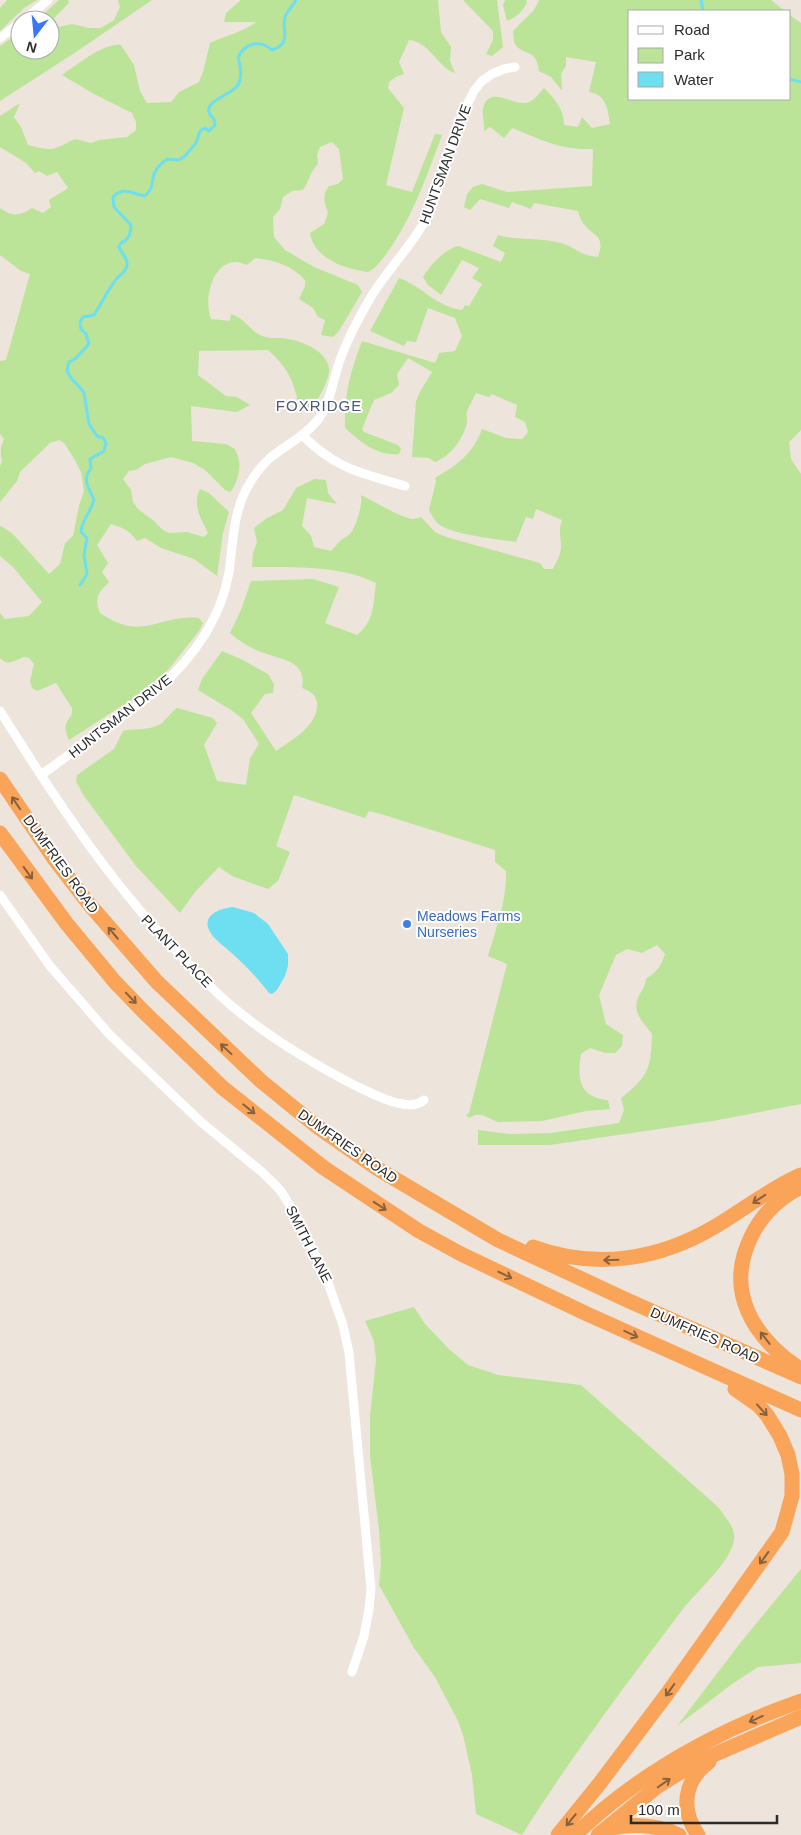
<svg xmlns="http://www.w3.org/2000/svg" width="801" height="1835" font-family="Helvetica,sans-serif">
  <style>
    .green { fill: #bbe498 }
    .water { fill: #6edef1 }
    .lines { fill: none; stroke-linecap: round; stroke-linejoin: round }
    .stream { stroke: #6edef1; stroke-width: 3 }
    .minor { stroke: #fff; stroke-width: 9 }
    .trunk { stroke: #f9a458; stroke-width: 15 }
    .oneway { stroke: #88613f }
    .shop-dot { fill: #3f7fe0; stroke: #fff; stroke-width: 2 }
    .labels { text-anchor: middle; stroke-width: 4; stroke-linejoin: round; paint-order: stroke }
    .street-label { font-size: 14px; fill: #2b2b2b; stroke: #fff }
    .shop-label { font-size: 14px; fill: #366cbe; stroke: #fff; text-anchor: start }
    .neighbourhood-label { font-size: 15px; letter-spacing: 1px; fill: #4a597c; stroke: #fff }
  </style>
  <rect width="100%" height="100%" fill="#ede4dc"/>
  <g class="green">
    <polygon points="7,0 37,0 24,8 0,31 0,8"/>
    <polygon points="59,0 68,0 69,3 54,18 59,27 72,24 89,28 101,28 114,20 120,7 118,0 152,0 76,52 0,101 0,46 20,32 20,50 50,50 50,20 37,20"/>
    <path d="M241,0h197l3,32 10,15 -1,14 5,12c-18,-6 -25,-31 -46,-33l-10,22 5,12 -8,3 -7,5 -1,6 16,20 -18,77 26,7 23,-58 7,1c-15,40 -28,79 -53,115 -6,8 -11,17 -21,22 -23,-3 -54,-13 -58,-39l14,-9 4,-11c-3,-10 -7,-17 1,-27l9,-2 5,-5 -4,-30 -7,-7 -12,5 -3,8 1,9c-9,9 -8,16 -15,26l-11,1 -9,6 -3,12 -7,8 1,20 11,13 29,17 44,18 4,7 -23,39 -6,6 -12,-2 4,-15 -7,-3 -5,-9 -14,-9 6,-13v-6c-14,-15 -30,-20 -50,-22l-8,7c-31,-15 -45,31 -36,54l19,2 1,-7c14,4 20,19 34,23 8,2 16,0 23,2 15,2 40,13 41,30 1,11 -13,34 -19,42l-12,-7c-3,-22 -12,-39 -30,-54l-69,1 -1,24 28,21 11,1 13,8 -13,7 -46,-6 1,35 34,3 9,5c1,4 4,8 4,12 2,8 -3,26 -9,31l-5,-2 -20,-20 -12,-7 -22,-6 -26,7 -9,6 -7,1 -6,8 8,11 2,12 5,7 16,12 9,9 6,3 18,-1 17,5 4,-4c-7,-14 -16,-28 -8,-44l9,4 20,19 -6,21 -6,43 -23,-17 -33,-11 -16,-10 -8,3c-7,-10 -13,-13 -26,-17l-14,21 11,18 -6,9 7,10c-11,11 -15,16 -9,31 44,30 57,1 99,5l4,5 -4,8 -31,39 -31,26 -68,44c-5,-12 -5,-15 3,-26v-6l-16,-25 -19,8 -5,-3 -2,-7 4,-17 -5,-6 -5,-1c-9,3 -16,10 -24,1v-45l5,6 24,-3 13,-14 -29,-35 -13,-11v-29l1,-1 12,8 36,40 11,-10 5,-21 8,-7 6,-30 5,-15 -3,-19 -6,-12 -11,-17 -5,-3 -9,3 -30,29 -3,9 -17,21v-36l2,-4c-2,-9 -2,-15 2,-23l-4,-5v-73l6,-1 24,-86 -9,-3 -21,-16v-47c11,9 21,8 32,0l11,5 8,-6 -2,-7 19,-12 -11,-16 -10,4 -8,-5 -4,2 -9,-10 -26,-16v-31l20,-13 -6,14 7,10 7,18c26,7 24,5 47,-6l16,4 8,-3 28,-3 9,-7v-8l-4,-9 -38,-19 -32,-19c15,-10 41,-32 59,-30l13,20 6,26 7,12 24,-1 8,-10 20,-10 4,-10 7,-29c16,-8 32,-10 46,-21h-32l2,-9z"/>
    <polygon points="463,0 497,0 503,47 492,56 486,54 493,40 493,31"/>
    <path d="M505,0h21l1,2c-3,9 -12,16 -20,19l-4,-16z"/>
    <path d="M539,0h232l14,11h-155v88h160v-84l11,8v407l-12,12 2,17 10,15v630l-88,17 -163,24h-72v-15l32,4 41,-1 68,-10 5,-13 -3,-12c28,-21 30,-31 31,-64 -9,-12 -20,-21 -14,-36 3,-7 7,-10 8,-19 10,-7 15,-12 19,-25l-8,-9 -15,8 -15,-4 -11,6 -17,40 7,29 17,11 -1,11 -7,7h-10l-15,-5 -9,6c-4,25 -2,43 27,46l2,9 -24,2 -44,10 -44,1 -16,-7h-7l-6,3 -3,-3 3,-2 38,-149 -19,-8c8,-28 19,-55 18,-85l-11,-9v-12l-114,-36 -12,-3 -4,7 -71,-23 -18,51 14,6 -12,29 -10,8 -36,-13 -13,-9 -24,25 -15,21 -44,-47 -52,-70 -8,-15 1,-6 37,-26 9,-18c13,-3 28,0 39,-8 6,-5 9,-11 15,-15l36,10 4,5 -13,22 13,36 29,4 4,-27 9,-14 -16,-25 -12,-9 -33,-20 4,-11 20,-28 19,8 27,15 6,10 -1,9 -8,1 -14,19 25,38c16,-11 43,-26 41,-48 -1,-9 -7,-12 -15,-15 5,-27 -19,-28 -38,-35 -12,-4 -24,-11 -34,-20l11,-23 10,-29 62,-2 26,8 -14,36 32,12c18,-14 16,-32 19,-52 -35,-18 -85,-16 -124,-16l1,-14 4,-11 -3,-14 13,-10 16,-8 13,-22 18,-9 12,1 2,13 9,11 -30,-6 -5,28 9,10 3,11 17,4c3,-3 6,-7 9,-10 3,-3 7,-4 10,-7 6,-7 13,-30 11,-39 11,5 42,24 52,24 2,0 5,-1 8,-2l14,15 11,5 94,26 4,6h9c3,-7 8,-14 8,-22 0,-13 -3,-14 1,-27l-26,-11 -3,10 -7,-2 -10,25c-19,-3 -65,-7 -79,-19 -3,-4 -6,-9 -8,-13l7,-28 -1,-4c22,-13 38,-24 47,-49l24,9 16,1 6,-7 -3,-10 -10,-5 2,-12 -25,-11 -3,3 -13,-4c-3,6 -6,12 -9,18 -1,4 0,8 0,12 -4,16 -17,34 -32,39l-6,-4 -17,-1 4,-56 4,-9 12,-20 -24,-14 -11,16 2,11 -8,8 -17,7 -12,29 2,3 34,13 3,4 -2,5c-23,2 -38,-12 -54,-26 -1,-34 5,-55 17,-87l73,22 4,-10 16,-2 7,-15 -7,-18 -27,-10 -12,34 -9,-1 -3,5 -34,-15 29,-53c23,8 37,29 63,32l3,-5 4,1 13,-22 -10,-6 7,-10 -17,-8 -21,35 -13,-10 -5,-8c6,-11 22,-28 35,-31l43,16 4,-9 -12,-7 5,-11c20,6 42,2 63,8 15,4 18,13 37,14 8,-23 -5,-20 -15,-34 -2,-3 -4,-8 -5,-12l-44,-8 -3,6 -19,-7 -3,6 -29,-9 -10,11 -6,-3 3,-13 6,-7 9,-3 25,8 85,-6 1,-37c-34,1 -50,-9 -81,-21l-8,10 -14,-11 -6,4c1,-9 -4,-20 1,-28 8,-15 28,2 41,0 8,-2 13,-9 18,-15 11,11 20,21 20,37l14,2 4,-10 10,11 18,-4c-2,-15 -4,-30 -21,-32l7,-30 -30,-5v9l-5,8 1,17 -11,-14 -12,-6c-2,-23 -16,-15 -24,-27 -2,-3 -1,-9 -2,-13l21,-21z"/>
    <path d="M414,1307l11,17 25,26 18,15 30,10 83,10 137,122c6,9 18,20 16,33 -3,22 -37,51 -51,69 -56,74 -112,148 -161,226l-46,-21 -4,-39 -9,-40 -5,-14 -23,-44 -21,-29 -35,-63 2,-22 -2,-33 -9,-74v-40l6,-56 -2,-19 -9,-20z"/>
    <polygon points="801,1569 801,1663 758,1667 732,1684 677,1726 741,1642"/>
  </g>
  <path class="water" d="M233,907l21,6 14,11 20,30v12l-3,10 -8,14 -5,4 -3,-1c-10,-13 -20,-24 -32,-35 -8,-9 -23,-17 -28,-28 -7,-16 13,-22 24,-23z"/>
  <g class="lines">
    <g class="stream">
      <polyline points="701,0 703,11"/>
      <polyline points="790,79 801,82"/>
      <path d="M80,585l7,-11 -3,-19 3,-17 -6,-6c1,-13 10,-20 13,-32 -6,-14 -12,-19 -3,-32l-1,-9 14,-8 2,-8 -3,-5 -6,-2 -8,-12 -5,-31c-5,-9 -14,-12 -17,-23l2,-8 6,-3 14,-15 -3,-10 -5,-5 -1,-7 3,-5 11,-2c8,-12 13,-24 21,-34 4,-6 11,-8 12,-16 1,-8 -6,-11 -8,-18l2,-4c8,-3 10,-10 10,-18l-17,-18 -1,-10c11,-11 19,-3 32,-1 11,-11 5,-14 10,-24 2,-4 8,-10 12,-13l12,1 6,-4 11,-13 4,-12 5,-3 4,3 6,-6 -1,-6c-19,-17 18,-23 24,-34 4,-7 3,-20 0,-27 6,-15 22,-19 34,-8 21,-7 9,-20 13,-33 2,-6 8,-11 11,-17"/>
    </g>
    <g class="minor">
      <polyline points="24,20 48,0"/>
      <polyline points="0,38 20,23"/>
      <path d="M302,435c34,34 59,38 103,51"/>
      <path d="M0,711c57,91 114,178 190,254 14,15 28,30 43,42 37,31 79,56 121,78 17,8 54,29 70,15"/>
      <path d="M41,775l114,-83c36,-32 66,-71 74,-120 4,-28 4,-59 18,-84 6,-11 14,-22 23,-30 17,-14 37,-23 50,-41 11,-17 13,-37 20,-57 7,-20 17,-39 28,-58 18,-32 45,-56 62,-90l31,-95 13,-26 8,-10 10,-7 12,-5 11,-2"/>
      <polyline points="0,895 50,966 109,1034 201,1122 262,1172 281,1191 298,1219 327,1280 343,1325 349,1353 371,1589 369,1609 364,1636 352,1672"/>
    </g>
    <g class="trunk">
      <polyline points="0,779 55,860 89,904 157,982 261,1081 315,1125 378,1169 498,1240 629,1301 801,1377"/>
      <polyline points="0,833 67,924 115,982 144,1012 223,1088 324,1168 419,1231 461,1254 587,1314 801,1410"/>
      <path d="M533,1247c63,23 126,13 183,-21 28,-17 55,-38 85,-51"/>
      <path d="M800,1369c-46,-31 -76,-77 -49,-132 11,-23 28,-39 50,-50"/>
      <path d="M607,1829c25,-6 48,-5 72,6"/>
      <polyline points="558,1835 600,1783 667,1694 782,1532 792,1496 792,1474 788,1455 780,1436 767,1415 759,1406 735,1389"/>
      <path d="M575,1835c63,-61 143,-105 226,-134"/>
      <polyline points="598,1835 658,1786 697,1762 801,1717"/>
      <path d="M698,1835c-18,-26 -14,-55 11,-73"/>
    </g>
  </g>
  <defs><path id="oneway-shaft" d="M-6 0H5M1.5-3L5.5 0L1.5 3" fill="none" stroke-width="1.6" stroke-linecap="round" stroke-linejoin="round" transform="scale(1.25)"/></defs>
  <g class="oneway">
    <use href="#oneway-shaft" transform="translate(16 803) rotate(-124)"/>
    <use href="#oneway-shaft" transform="translate(28 873) rotate(54)"/>
    <use href="#oneway-shaft" transform="translate(113 933) rotate(-130)"/>
    <use href="#oneway-shaft" transform="translate(131 998) rotate(46)"/>
    <use href="#oneway-shaft" transform="translate(226 1049) rotate(-137)"/>
    <use href="#oneway-shaft" transform="translate(249 1109) rotate(39)"/>
    <use href="#oneway-shaft" transform="translate(759 1199) rotate(147)"/>
    <use href="#oneway-shaft" transform="translate(380 1206) rotate(33)"/>
    <use href="#oneway-shaft" transform="translate(611 1260) rotate(178)"/>
    <use href="#oneway-shaft" transform="translate(505 1275) rotate(26)"/>
    <use href="#oneway-shaft" transform="translate(631 1334) rotate(25)"/>
    <use href="#oneway-shaft" transform="translate(765 1338) rotate(-128)"/>
    <use href="#oneway-shaft" transform="translate(762 1410) rotate(48)"/>
    <use href="#oneway-shaft" transform="translate(764 1558) rotate(126)"/>
    <use href="#oneway-shaft" transform="translate(670 1690) rotate(126)"/>
    <use href="#oneway-shaft" transform="translate(756 1719) rotate(156)"/>
    <use href="#oneway-shaft" transform="translate(664 1783) rotate(-35)"/>
    <use href="#oneway-shaft" transform="translate(571 1820) rotate(129)"/>
  </g>
  <circle class="shop-dot" cx="407" cy="924" r="5"/>
  <g class="labels">
    <g class="street-label">
      <text transform="translate(445 164) rotate(-70)" y="5">HUNTSMAN DRIVE</text>
      <text transform="translate(120 716) rotate(-38)" y="5">HUNTSMAN DRIVE</text>
      <text transform="translate(61 864) rotate(54)" y="5">DUMFRIES ROAD</text>
      <text transform="translate(177 951) rotate(46)" y="5">PLANT PLACE</text>
      <text transform="translate(348 1146) rotate(35)" y="5">DUMFRIES ROAD</text>
      <text transform="translate(309 1244) rotate(63)" y="5">SMITH LANE</text>
      <text transform="translate(705 1335) rotate(24)" y="5">DUMFRIES ROAD</text>
    </g>
    <g class="shop-label">
      <text x="417" y="921">Meadows Farms<tspan x="417" dy="16">Nurseries</tspan></text>
    </g>
    <g class="neighbourhood-label">
      <text x="319" y="411">FOXRIDGE</text>
    </g>
  </g>
  <rect x="628" y="10" width="162" height="90" fill="#ffffff" stroke="#aaaaaa"/>
  <rect x="638" y="26" width="25" height="8" fill="#ffffff" stroke="#aaaaaa"/>
  <text x="674" y="35" font-size="15" fill="#2b2b2b">Road</text>
  <rect x="638" y="48" width="25" height="15" fill="#bbe498" stroke="#aaaaaa"/>
  <text x="674" y="60" font-size="15" fill="#2b2b2b">Park</text>
  <rect x="638" y="72" width="25" height="15" fill="#6edef1" stroke="#aaaaaa"/>
  <text x="674" y="85" font-size="15" fill="#2b2b2b">Water</text>
  <g transform="translate(35 35) rotate(196)"><circle r="24" fill="#ffffff" stroke="#aaaaaa"/>
  <path d="M0-4L9 19L0 12L-9 19Z" fill="#3976fd"/>
  <text y="-8" font-size="14" font-weight="bold" text-anchor="middle" fill="#2b2b2b">N</text>
  </g>
  <path d="M631 1815v8h146v-8" fill="none" stroke="#2b2b2b" stroke-width="2.5"/>
  <text x="638" y="1815" font-size="15" fill="#2b2b2b" stroke="#ffffff" stroke-width="4" paint-order="stroke">100 m</text>
</svg>
